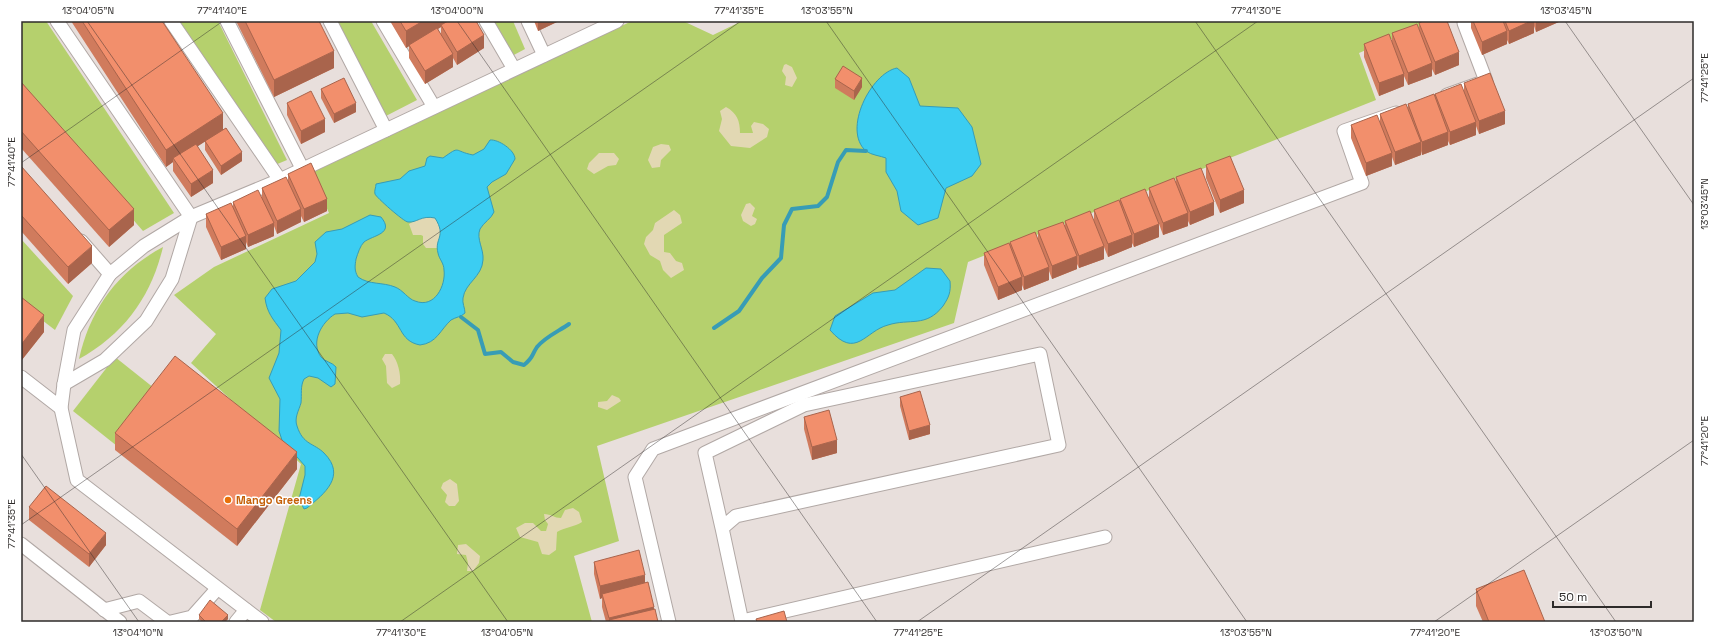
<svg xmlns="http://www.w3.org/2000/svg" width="1715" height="643" font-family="'Space Grotesk',sans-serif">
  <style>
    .green { fill: #b5d06d }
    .sand { fill: #e2d8b3 }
    .water { fill: #3bcdf2; stroke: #379cb6 }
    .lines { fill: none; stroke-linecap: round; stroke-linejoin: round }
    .stream { stroke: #379cb6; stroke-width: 4 }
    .minor-casing { stroke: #b1a8a5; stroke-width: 15 }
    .minor { stroke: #fff; stroke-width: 13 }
    .wall { fill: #d07b5d; fill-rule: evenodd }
    .shaded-wall { fill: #a9644c }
    .building { fill: #f28f6c; stroke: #a9644c }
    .ticks { fill: none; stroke: #2e2b2a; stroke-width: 1; stroke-opacity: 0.45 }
    .food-dot { fill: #e8710a; stroke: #fff; stroke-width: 1.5 }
    .labels { text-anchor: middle; stroke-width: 3; stroke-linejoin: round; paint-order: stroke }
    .food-label { font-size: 11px; font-weight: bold; fill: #c56008; stroke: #fff; text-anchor: start }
    .neatline { fill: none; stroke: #2e2b2a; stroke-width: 1.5 }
    .ticks-label { font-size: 10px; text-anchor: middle; fill: #2e2b2a }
  </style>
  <rect width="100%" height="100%" fill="#e8dfdc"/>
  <g class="green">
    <polygon points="21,21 46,21 174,213 143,231 21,91"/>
    <polygon points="177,21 218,21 287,160 275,165"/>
    <polygon points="335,21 371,21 417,100 384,117"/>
    <polygon points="492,21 513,21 525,49 512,56"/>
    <polygon points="632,21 683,21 713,35 742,21 1434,21 1359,53 1376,100 968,262 954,323 597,446 619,541 574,556 592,622 276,622 260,610 301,464 191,363 216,334 174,295 214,267 329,213 311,173"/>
    <polygon points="21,239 73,296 55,330 21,304"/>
    <path d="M163,247c-12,50 -39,87 -84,112 11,-50 39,-88 84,-112z"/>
    <polygon points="115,357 159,392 117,446 73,411"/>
  </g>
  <g class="sand">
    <polygon points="786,64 792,67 797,78 792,87 785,85 786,77 782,71 784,65"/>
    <path d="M726,107c11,6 14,14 14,26h13l-2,-7 3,-4 9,2 6,5 -2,8 -17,11 -19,-2 -12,-15 3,-12 -2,-8z"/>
    <polygon points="661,144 669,145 671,150 661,160 660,167 652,168 648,160 653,147"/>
    <polygon points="599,153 614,153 619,159 616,165 608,166 594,174 587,169 589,163"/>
    <polygon points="750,203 755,208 752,216 757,219 755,224 751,226 743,221 741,215 746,204"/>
    <polygon points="674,210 680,215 682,223 664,235 664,252 670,253 676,261 682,263 684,270 671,278 663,270 660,261 650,255 644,244 646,237 653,230 655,223"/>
    <polygon points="421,217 435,218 441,228 437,248 426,248 423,244 423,236 421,235 413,235 409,224"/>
    <path d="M385,354h7c6,7 9,20 8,30l-8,4 -5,-5 -1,-17 -4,-7z"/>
    <polygon points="612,395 619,398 621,401 607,410 598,407 598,402 607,401"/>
    <polygon points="450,479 457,484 459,501 455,506 449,506 445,502 447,495 441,488 443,483"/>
    <path d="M573,508l6,4 3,10c-8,5 -16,5 -25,10l-1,18 -7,5 -7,-1 -4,-12 -18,-5 -4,-9 9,-5h8l8,8h5l2,-7 -3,-4 -1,-6c7,0 10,4 17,4l4,-8z"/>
    <polygon points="466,544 480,556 479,563 473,571 467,571 468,563 466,555 457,554 458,545"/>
  </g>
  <g class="water">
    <path d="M897,68l12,10 11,28 38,2 14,19 9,37 -9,12 -26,12 -8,30 -20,7 -17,-14 -4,-20 -11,-19v-14c-5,-2 -15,-3 -20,-7 -24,-21 5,-78 31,-83z"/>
    <path d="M490,140c8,-1 25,10 25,19l-9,15 -14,8 -5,5 7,25c-3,7 -10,10 -14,17 -4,10 4,20 3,31 -1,17 -18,23 -20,38 -1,5 2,10 2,15 -4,4 -9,4 -14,7 -11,10 -14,23 -31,25 -22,-4 -17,-24 -36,-32l-22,4 -14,-4 -13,1c-13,8 -25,28 -14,43 4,5 11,5 15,10l-1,17 -4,3 -13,-9 -9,-2 -5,3c-4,8 -2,15 -3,24 -2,7 -7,15 -4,23 6,19 17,17 27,27 23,23 0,41 -17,55l-3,1 -5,-10 6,-24v-9l-23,-26 -3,-9 1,-32 -11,-21 10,-25 2,-23c-8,-11 -14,-17 -16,-32l7,-9 24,-8 19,-19 2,-8 -2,-12 11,-10 16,-3 28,-14 11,2c14,17 -8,18 -17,25 -4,4 -6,11 -8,17 -1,7 -2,11 2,18 11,8 25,5 37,10 8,3 13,12 20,14 20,8 31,-16 29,-31 0,-7 -5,-11 -6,-17 -4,-15 9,-16 -3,-35 -14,-3 -18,5 -27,4 -4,0 -32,-25 -33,-28 -1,-3 1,-7 1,-10l24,-5 9,-8 16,-5 2,-8 3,-2 13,2c18,-13 10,-7 30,-3l11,-6z"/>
    <path d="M926,268l15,1 9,12c1,11 -1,16 -7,25 -17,22 -33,12 -55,19 -23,6 -32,35 -58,5l5,-14 38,-23 22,-3z"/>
  </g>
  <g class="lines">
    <g class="stream">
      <path d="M461,317l17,13 7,24 16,-2 12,10 11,3c10,-8 7,-9 13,-18 8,-10 22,-16 32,-23"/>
      <polyline points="714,328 739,311 762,278 781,258 784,225 792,209 818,206 827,197 838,162 846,150 866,151"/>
    </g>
    <defs>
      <g id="minor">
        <polyline points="57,21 191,217 172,279 146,321 105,360 64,384"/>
        <polyline points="171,21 280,180"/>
        <polyline points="227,21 303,170"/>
        <polyline points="330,21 386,130"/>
        <polyline points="383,21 434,107"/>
        <polyline points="486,21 514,69"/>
        <polyline points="528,21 544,55"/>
        <polyline points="1447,95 1486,81 1464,23 1468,21"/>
        <polyline points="81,241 110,274"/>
        <polyline points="21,377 61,408"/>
        <polyline points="722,528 705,453 804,405 1040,354 1059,445 736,516 722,528 742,622"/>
        <polyline points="21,544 120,622"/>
        <polyline points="104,610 139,601 167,622"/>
        <polyline points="742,621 1105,537"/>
        <polyline points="171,622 192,617 217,589"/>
        <polyline points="236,622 246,610"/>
        <polyline points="262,622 77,480 61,408 64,384 74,330 110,274 144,246 191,217 280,180 617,21"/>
        <polyline points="669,622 635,477 653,449 1362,183 1344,131 1396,113"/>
      </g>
    </defs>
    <use href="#minor" class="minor-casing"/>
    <use href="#minor" class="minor"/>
  </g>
  <g class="wall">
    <polygon points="71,21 162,21 223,130 242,161 221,175 205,150 205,141 197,146 213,183 191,197 173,171 173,162 166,167"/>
    <polygon points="236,21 319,21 334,68 274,97"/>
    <path d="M390,21h86l8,27 -27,17 -4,-7v9l-28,17 -16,-26v-12l-3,2zM441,27v8l-3,-6z"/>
    <polygon points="534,21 559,21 538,31"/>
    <polygon points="1471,21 1561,21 1536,32 1534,26 1534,33 1509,44 1507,40 1507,44 1482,55 1471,28"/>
    <polygon points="1419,23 1459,65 1435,75 1432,69 1432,76 1408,85 1404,76 1404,86 1379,96 1364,57 1364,44 1392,44 1392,33 1419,29"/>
    <polygon points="835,79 862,87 854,100 835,88"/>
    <polygon points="21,82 134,225 109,247 21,148"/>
    <polygon points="1464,83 1505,124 1479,134 1476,126 1476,135 1450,145 1448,141 1448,145 1422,155 1421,151 1421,155 1395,165 1392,157 1392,166 1366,176 1351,138 1351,125 1380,123 1380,114 1408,109 1408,104 1435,98 1435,94 1464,91"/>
    <polygon points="321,89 356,112 334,123 321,98"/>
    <polygon points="287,103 325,132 301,144 287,115"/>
    <polygon points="1206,165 1244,203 1220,213 1206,178"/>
    <polygon points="21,166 92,263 68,284 21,231"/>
    <polygon points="288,174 327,211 304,222 301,216 301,222 277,234 274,226 274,236 248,247 246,242 246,249 221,260 206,227 206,214 233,209 233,202 262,197 262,188 288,181"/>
    <polygon points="1176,177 1214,215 1190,225 1188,221 1188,226 1163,235 1158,221 1159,237 1134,247 1132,243 1132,247 1108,257 1104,247 1104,259 1079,268 1077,264 1077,269 1052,279 1049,271 1049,280 1024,290 1022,285 1022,290 998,300 984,265 984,253 1010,247 1010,242 1038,241 1038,231 1065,225 1065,221 1094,222 1094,210 1120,204 1120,199 1149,200 1149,188 1176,182"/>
    <polygon points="21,297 44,332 21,361"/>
    <polygon points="900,397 930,434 909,440 900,406"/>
    <polygon points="804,417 837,453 812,460 804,429"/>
    <polygon points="115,433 297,469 237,546 115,450"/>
    <polygon points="29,507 106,545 89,567 29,520"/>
    <polygon points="594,562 645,583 658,622 606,622 602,607 602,598 600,599 594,574"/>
    <polygon points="1476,589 1545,622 1483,622 1476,606"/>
    <polygon points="199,615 228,619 225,622 202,622 199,619"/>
  </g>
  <g class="shaded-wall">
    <polygon points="423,21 452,21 441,25 441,27 406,48 406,31"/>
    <polygon points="538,21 559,21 538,31"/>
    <polygon points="1531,21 1534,21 1534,33 1509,44 1509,31"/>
    <polygon points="1536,21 1561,21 1536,32"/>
    <polygon points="1507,31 1507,44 1482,55 1482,42"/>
    <polygon points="484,35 484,48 457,65 457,52"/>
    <polygon points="334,51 334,68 274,97 274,80"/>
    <polygon points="1459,52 1459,65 1435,75 1435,62"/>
    <polygon points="453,54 453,67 425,84 425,71"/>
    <polygon points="1432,63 1432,76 1408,85 1408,73"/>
    <polygon points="1404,74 1404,86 1379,96 1379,83"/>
    <polygon points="862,78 862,87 854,100 854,91"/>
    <polygon points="356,103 356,112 334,123 334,114"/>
    <polygon points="1505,111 1505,124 1479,134 1479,121"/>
    <polygon points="223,113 223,130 175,161 173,158 173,162 166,167 166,150"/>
    <polygon points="325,119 325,132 301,144 301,131"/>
    <polygon points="1476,122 1476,135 1450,145 1450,132"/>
    <polygon points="1448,132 1448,145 1422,155 1422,142"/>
    <polygon points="1421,142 1421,155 1395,165 1395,152"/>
    <polygon points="242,152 242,161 221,175 221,166"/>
    <polygon points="1392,153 1392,166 1366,176 1366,163"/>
    <polygon points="213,170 213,183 191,197 191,184"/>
    <polygon points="1244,190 1244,203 1220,213 1220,200"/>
    <polygon points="327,199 327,211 304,222 304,209"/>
    <polygon points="1214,202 1214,215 1190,225 1190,212"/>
    <polygon points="134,209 134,225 109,247 109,230"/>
    <polygon points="301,209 301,222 277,234 277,221"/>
    <polygon points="1188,213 1188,226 1163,235 1163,223"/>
    <polygon points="274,223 274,236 248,247 248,235"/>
    <polygon points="1159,224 1159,237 1134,247 1134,234"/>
    <polygon points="1132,235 1132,247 1108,257 1108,244"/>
    <polygon points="246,236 246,249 221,260 221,247"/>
    <polygon points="92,246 92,263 68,284 68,267"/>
    <polygon points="1104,246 1104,259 1079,268 1079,256"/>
    <polygon points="1077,256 1077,269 1052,279 1052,266"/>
    <polygon points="1049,267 1049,280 1024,290 1024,277"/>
    <polygon points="1022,277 1022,290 998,300 998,287"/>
    <polygon points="44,315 44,332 21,361 21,345"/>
    <polygon points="930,425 930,434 909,440 909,431"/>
    <polygon points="837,440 837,453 812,460 812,447"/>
    <polygon points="297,452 297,469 237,546 237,529"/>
    <polygon points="106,533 106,545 89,567 89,554"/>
    <polygon points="645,575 645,587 602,594 602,598 600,599 600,586"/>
    <polygon points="654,607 654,620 609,620 609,622 609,618"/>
    <polygon points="228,615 228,619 225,622 221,622"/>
  </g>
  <g class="building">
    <polygon points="82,21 162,21 223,113 166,150"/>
    <polygon points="245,21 319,21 334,51 274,80"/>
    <polygon points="400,21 423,21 406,31"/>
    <polygon points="448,21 476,21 484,35 457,52 441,25"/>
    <polygon points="1423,21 1447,21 1459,52 1435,62 1419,23"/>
    <polygon points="1473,21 1503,21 1507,31 1482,42"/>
    <polygon points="1505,21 1531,21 1509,31"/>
    <polygon points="1417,24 1432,63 1408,73 1392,33"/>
    <polygon points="437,28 453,54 425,71 409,45"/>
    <polygon points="1389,34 1404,74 1379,83 1364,44"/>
    <polygon points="843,66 862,78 854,91 835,79"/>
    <polygon points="1490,73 1505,111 1479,121 1464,83"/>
    <polygon points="344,78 356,103 334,114 321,89"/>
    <polygon points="21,82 134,209 109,230 21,131"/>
    <polygon points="1461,84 1476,122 1450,132 1435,94"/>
    <polygon points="311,91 325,119 301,131 287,103"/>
    <polygon points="1434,94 1448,132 1422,142 1408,104"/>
    <polygon points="1406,104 1421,142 1395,152 1380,114"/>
    <polygon points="1377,115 1392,153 1366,163 1351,125"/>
    <polygon points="226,128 242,152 221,166 205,141"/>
    <polygon points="196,144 213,170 191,184 173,158"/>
    <polygon points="1230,156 1244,190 1220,200 1206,165"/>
    <polygon points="311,163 327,199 304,209 288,174"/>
    <polygon points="21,166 92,246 68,267 21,215"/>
    <polygon points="1201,168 1214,202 1190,212 1176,177"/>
    <polygon points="286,177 301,209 277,221 262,188"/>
    <polygon points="1174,178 1188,213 1163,223 1149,188"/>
    <polygon points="1145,189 1159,224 1134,234 1120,199"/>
    <polygon points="258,190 274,223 248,235 233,202"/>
    <polygon points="1119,200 1132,235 1108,244 1094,210"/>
    <polygon points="231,203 246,236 221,247 206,214"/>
    <polygon points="1090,211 1104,246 1079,256 1065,221"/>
    <polygon points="1063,222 1077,256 1052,266 1038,231"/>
    <polygon points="1035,232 1049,267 1024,277 1010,242"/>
    <polygon points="1009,243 1022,277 998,287 984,253"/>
    <polygon points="21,297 44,315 21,345"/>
    <polygon points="175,356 297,452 237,529 115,433"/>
    <polygon points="920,391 930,425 909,431 900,397"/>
    <polygon points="829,410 837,440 812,447 804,417"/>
    <polygon points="46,486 106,533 89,554 29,507"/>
    <polygon points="639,550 645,575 600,586 594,562"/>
    <polygon points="1524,570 1545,622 1489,622 1476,589"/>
    <polygon points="648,582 654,607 609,618 602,594"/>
    <polygon points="210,600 228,615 221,622 206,622 199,615"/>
    <polygon points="655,609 658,622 610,622 609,620"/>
    <polygon points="784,611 787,622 757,622 756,619"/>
  </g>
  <path class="ticks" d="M87,21l421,601M457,21l420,601M826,21l421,601M1195,21l421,601M1565,21l129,184M21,163l202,-142M21,454l118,168M21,525l720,-504M400,622l858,-601M917,622l777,-544M1434,622l260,-182"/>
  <circle class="food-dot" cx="228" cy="500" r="4"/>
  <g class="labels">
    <g class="food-label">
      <text x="236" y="504">Mango Greens</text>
    </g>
  </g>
  <rect width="1715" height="643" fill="none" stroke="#ffffff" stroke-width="44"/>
  <path d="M1553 601v6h98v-6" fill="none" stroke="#2e2b2a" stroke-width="2"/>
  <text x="1559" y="601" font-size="12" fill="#2e2b2a" stroke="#ffffff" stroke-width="3" paint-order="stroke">50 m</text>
  <rect x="22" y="22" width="1671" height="599" class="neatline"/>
  <g class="ticks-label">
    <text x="88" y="14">13°04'05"N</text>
    <text x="222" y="14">77°41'40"E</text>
    <text x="457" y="14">13°04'00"N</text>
    <text x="739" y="14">77°41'35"E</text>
    <text x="827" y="14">13°03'55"N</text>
    <text x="1256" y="14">77°41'30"E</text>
    <text x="1566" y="14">13°03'45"N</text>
    <text transform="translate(1704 78) rotate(-90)" y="4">77°41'25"E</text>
    <text transform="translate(11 162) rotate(-90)" y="4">77°41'40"E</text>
    <text transform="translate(1704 204) rotate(-90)" y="4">13°03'45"N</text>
    <text transform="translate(1704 441) rotate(-90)" y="4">77°41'20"E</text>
    <text transform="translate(11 524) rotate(-90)" y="4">77°41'35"E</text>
    <text x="138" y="636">13°04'10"N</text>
    <text x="401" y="636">77°41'30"E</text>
    <text x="507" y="636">13°04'05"N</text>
    <text x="918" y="636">77°41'25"E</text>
    <text x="1246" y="636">13°03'55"N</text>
    <text x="1435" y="636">77°41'20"E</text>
    <text x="1616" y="636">13°03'50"N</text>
  </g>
</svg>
